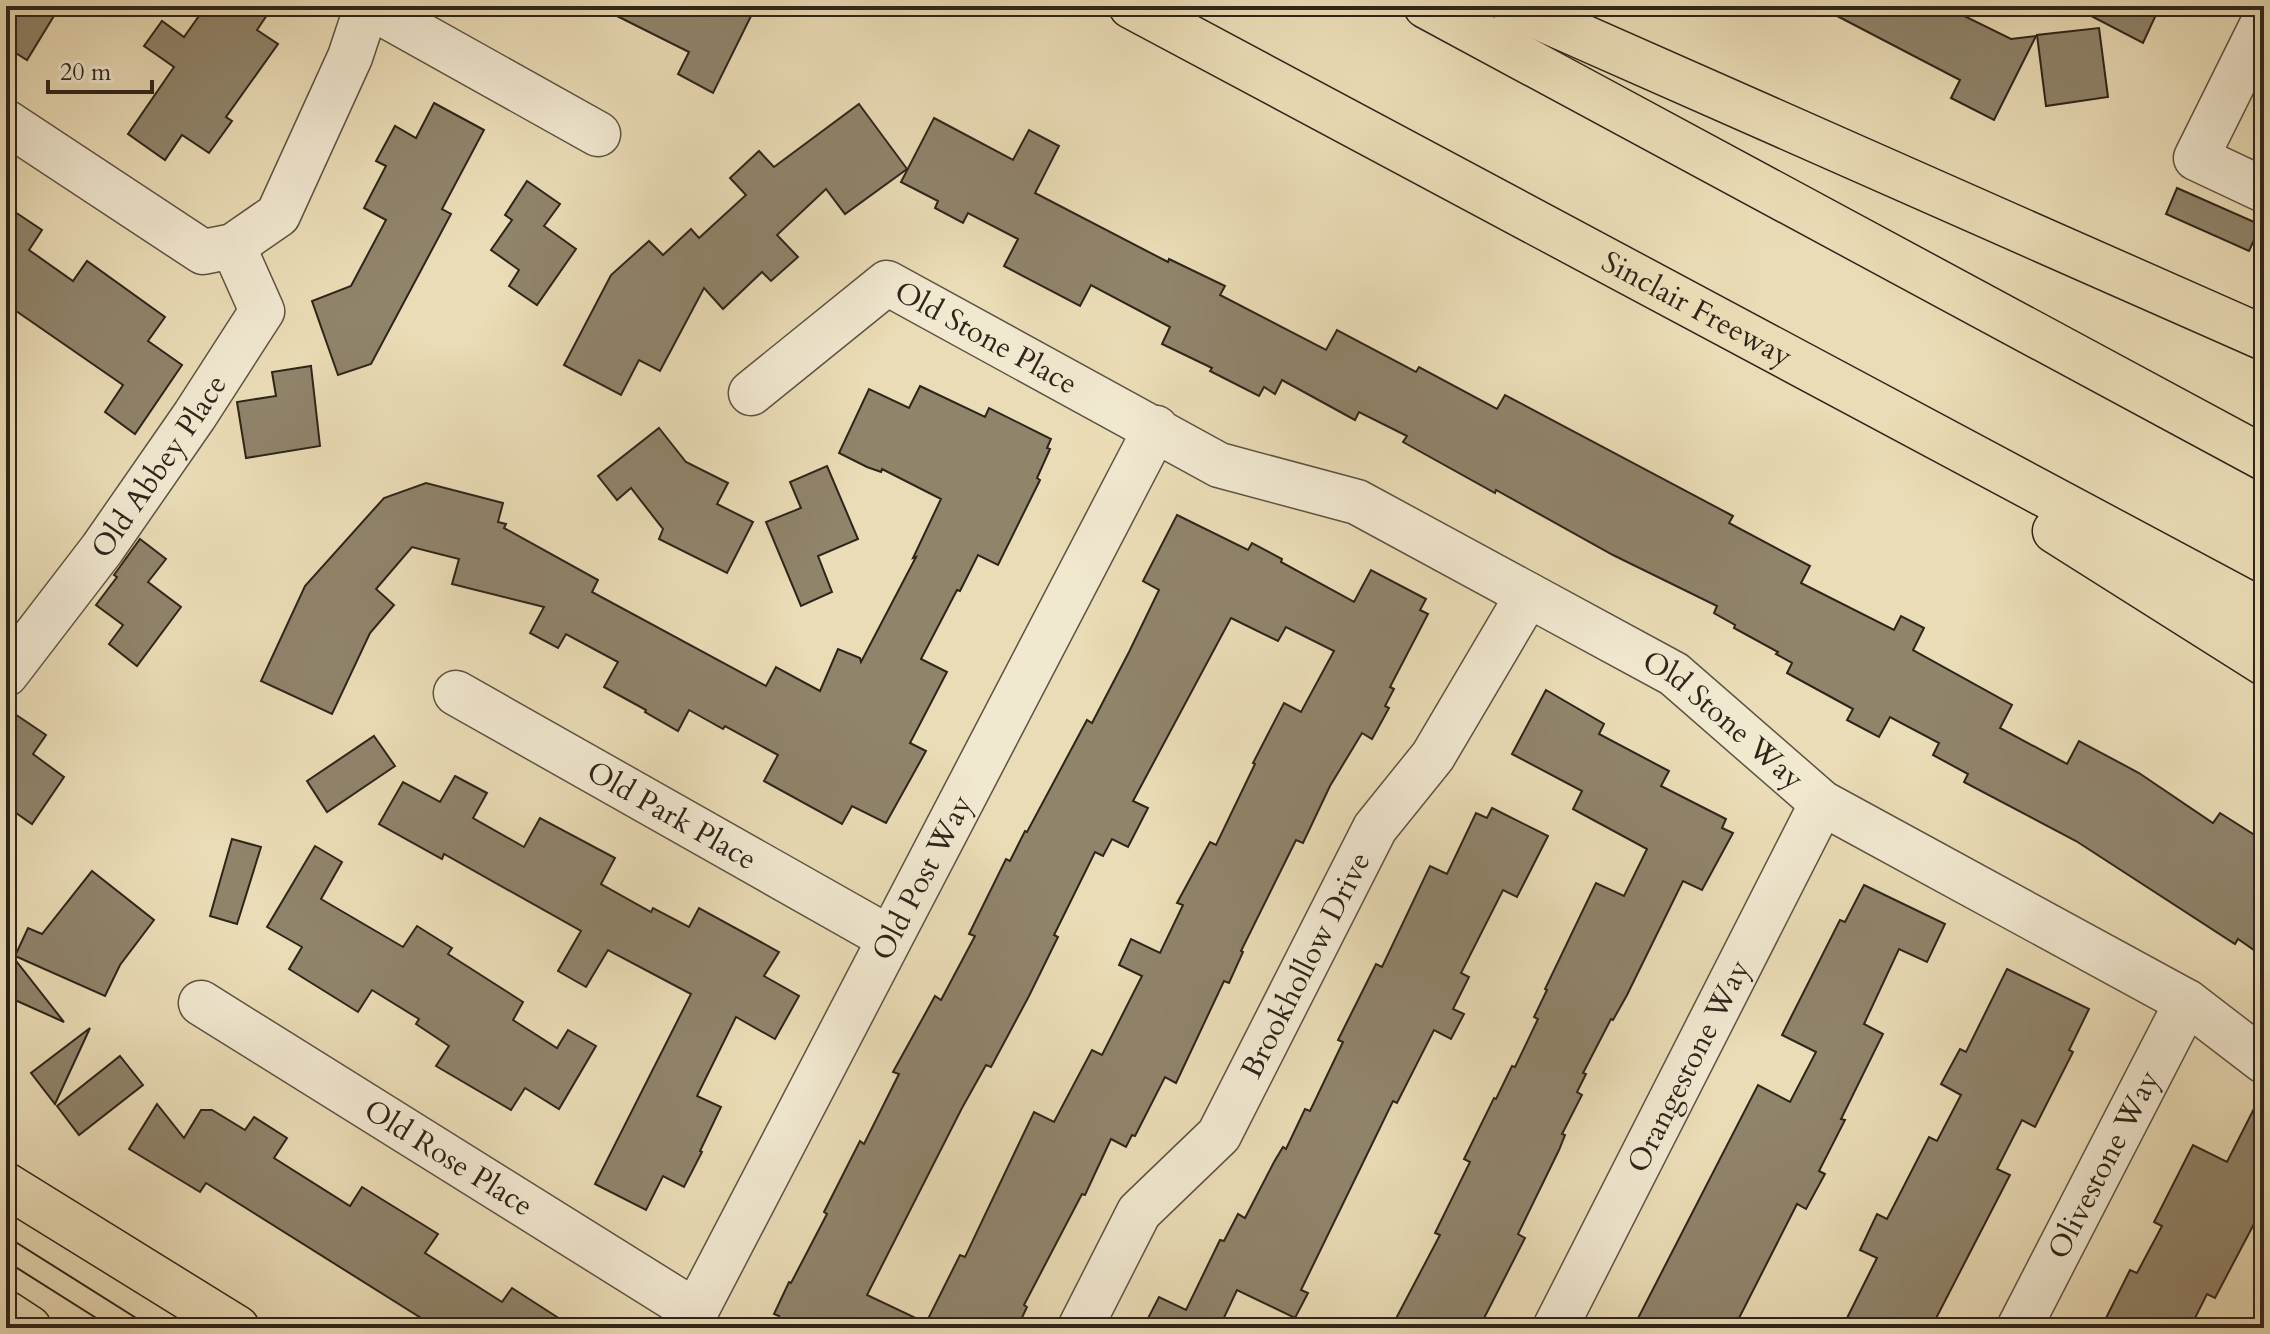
<svg xmlns="http://www.w3.org/2000/svg" width="2270" height="1334" font-family="Cardo,serif">
  <style>
    .building { fill: #90846b; stroke: #2e251a; stroke-width: 2; fill-rule: evenodd }
    .lines { fill: none; stroke-linecap: round; stroke-linejoin: round }
    .minor-casing { stroke: #5d5341; stroke-width: 47 }
    .major-casing { stroke: #2e251a; stroke-width: 47 }
    .highway-casing { stroke: #2e251a; stroke-width: 47 }
    .minor { stroke: #f1e8d0; stroke-width: 44 }
    .major { stroke: #eadcb6; stroke-width: 44 }
    .highway { stroke: #eadcb6; stroke-width: 44 }
    .tram { stroke: #2e251a; stroke-width: 2 }
    .labels { text-anchor: middle; stroke-width: 8; stroke-linejoin: round; paint-order: stroke }
    .street-label { font-size: 30px; fill: #2e251a; stroke: #f1e8d0 }
  </style>
  <rect width="100%" height="100%" fill="#eadcb6"/>
  <filter id="stains"><feTurbulence type="fractalNoise" baseFrequency=".0025" numOctaves="4"/><feColorMatrix values="0 0 0 0 .2 0 0 0 0 .09 0 0 0 0 .02 0 0 0 .5 -.17"/></filter>
  <radialGradient id="worn" r=".72"><stop offset=".6" stop-color="#630" stop-opacity="0"/><stop offset="1" stop-color="#630" stop-opacity=".3"/></radialGradient>
  <g class="building">
    <polygon points="6,6 60,6 27,60 6,47"/>
    <polygon points="206,6 273,6 257,30 278,44 226,117 232,121 209,153 182,135 165,160 128,134 174,67 144,46 162,21 184,37"/>
    <polygon points="597,6 756,6 713,93 678,74 689,52"/>
    <polygon points="1818,6 1944,6 2011,39 2036,36 1994,120 1951,98 1960,80"/>
    <polygon points="2072,6 2160,6 2143,43"/>
    <polygon points="2099,28 2108,97 2046,106 2037,35"/>
    <polygon points="434,103 484,130 442,209 451,214 371,364 338,375 312,301 351,286 386,220 364,208 386,166 376,161 395,126 416,138"/>
    <polygon points="859,104 907,169 845,214 826,189 777,235 798,257 771,281 762,272 723,309 704,288 660,371 639,360 621,395 564,365 611,275 649,241 663,255 691,229 699,238 746,195 730,178 759,151 774,167"/>
    <polygon points="934,118 1013,160 1029,130 1059,146 1035,193 1168,262 1169,259 1225,286 1220,295 1326,350 1337,330 1416,372 1419,367 1497,409 1505,395 1733,516 1729,523 1810,566 1801,583 1894,630 1901,616 1924,628 1913,650 2012,705 2000,728 2067,764 2079,741 2139,773 2213,823 2220,813 2264,841 2264,957 2238,939 2235,944 2076,841 1964,782 1968,774 1933,755 1939,743 1890,717 1879,737 1847,720 1853,709 1787,673 1792,663 1776,654 1778,652 1734,628 1735,625 1714,613 1717,606 1613,555 1496,490 1495,493 1403,442 1407,436 1359,412 1355,420 1282,380 1275,394 1264,387 1259,396 1210,371 1212,368 1162,344 1170,327 1091,285 1080,306 1004,266 1018,239 968,213 963,223 935,208 938,201 901,182"/>
    <polygon points="527,181 560,204 544,226 576,249 537,305 509,286 519,270 491,250 512,220 505,215"/>
    <polygon points="2177,188 2261,225 2249,251 2166,214"/>
    <polygon points="6,206 42,230 29,250 73,281 87,261 165,317 148,341 182,365 135,434 105,412 123,385 6,304"/>
    <polygon points="311,366 320,446 246,458 237,402 276,396 272,372"/>
    <polygon points="920,386 985,417 989,408 1051,439 1047,448 1050,449 1037,478 1040,480 998,565 978,555 960,591 957,590 921,659 947,672 910,743 926,751 886,823 852,806 842,824 764,781 778,755 725,726 723,729 689,710 678,731 645,712 646,710 604,687 618,662 566,634 558,648 530,633 544,607 452,584 459,559 412,547 376,589 394,605 370,633 332,714 261,681 305,586 384,498 426,483 503,503 498,522 506,524 504,528 598,580 592,592 766,686 776,667 820,691 838,649 860,658 861,662 916,557 913,558 941,499 882,469 881,472 867,467 839,453 869,389 909,408"/>
    <polygon points="659,428 686,462 728,483 717,504 753,522 727,573 659,539 663,529 631,488 617,500 598,476"/>
    <polygon points="827,466 858,539 818,556 832,592 801,606 766,522 801,508 790,482"/>
    <path d="M1177,515l71,35 4,-7 30,16 -1,3 73,40 17,-32 55,29 -6,11 8,4 -38,73 4,2 -9,17 4,2 -17,31 -10,-6 -32,53 -27,57 -7,-3 -55,111 2,1 -14,31 -5,-2 -48,102 -11,-6 -30,59 -3,-1 -6,12 -15,-8 -26,56 -3,-1 -58,111 3,2 -10,21h-244l6,-12 -5,-2 15,-32 2,1 36,-69 -3,-2 36,-71 4,3 35,-70 -6,-2 42,-76 6,4 34,-64 -6,-2 37,-75 4,2 15,-30 2,1 60,-112 5,3 37,-71 30,-62 -16,-9zM1231,618l47,23 8,-14 48,24 -33,61 -17,-9 -31,60 2,1 -39,81 -6,-3 -33,61 6,2 -23,48 -29,-14 -12,26 23,11 -40,79 -10,-5 -38,72 -20,-10 -69,145 -5,-2 -34,68 -59,-28 95,-187 24,-43 5,2 38,-71 29,-59 -4,-2 41,-83 8,4 9,-17 16,8 20,-39 -15,-7z"/>
    <polygon points="140,539 166,559 148,582 181,607 137,666 109,644 123,625 96,605 117,577 114,575"/>
    <polygon points="1546,690 1604,724 1599,734 1669,771 1661,786 1726,819 1722,828 1733,833 1702,890 1683,881 1627,995 1613,1020 1611,1019 1583,1073 1586,1074 1577,1092 1582,1095 1562,1134 1565,1135 1559,1150 1518,1234 1525,1238 1479,1328 1391,1328 1440,1235 1435,1233 1470,1162 1464,1159 1494,1098 1496,1099 1512,1066 1515,1067 1538,1019 1534,1017 1547,990 1545,989 1596,883 1624,896 1647,849 1573,809 1582,791 1512,754"/>
    <polygon points="6,708 46,735 33,754 64,777 32,824 6,806"/>
    <polygon points="374,736 395,766 327,812 307,781"/>
    <polygon points="455,776 487,793 473,818 524,847 540,818 615,858 601,884 651,912 653,908 689,927 699,908 779,952 764,976 799,996 775,1039 736,1017 697,1096 721,1107 700,1151 702,1152 684,1187 663,1176 646,1210 595,1184 691,994 608,950 586,987 558,971 581,931 444,854 442,859 379,824 403,782 440,802"/>
    <polygon points="1492,808 1548,836 1517,897 1503,890 1461,973 1469,977 1453,1009 1464,1014 1451,1039 1434,1030 1397,1103 1393,1101 1301,1290 1308,1293 1295,1318 1237,1290 1220,1326 1224,1328 1143,1328 1159,1297 1186,1310 1220,1240 1224,1241 1238,1214 1245,1218 1274,1162 1283,1147 1286,1149 1305,1109 1310,1111 1343,1042 1338,1040 1376,964 1382,967 1430,866 1447,874 1476,813 1487,818"/>
    <polygon points="232,839 261,847 237,924 210,916"/>
    <polygon points="315,846 342,862 321,899 403,947 417,926 452,948 448,954 523,1002 513,1020 557,1048 568,1030 596,1046 559,1109 525,1088 511,1110 436,1066 449,1046 416,1024 419,1019 372,990 358,1012 289,969 302,947 267,927"/>
    <polygon points="92,871 154,920 120,965 105,996 15,956 28,928 42,934"/>
    <polygon points="1864,885 1945,924 1927,962 1899,949 1864,1024 1883,1034 1841,1119 1845,1120 1819,1171 1825,1174 1806,1209 1797,1204 1734,1328 1633,1328 1758,1085 1790,1102 1816,1052 1782,1035 1840,920 1845,922"/>
    <polygon points="6,948 64,1022 6,996"/>
    <polygon points="2007,969 2089,1009 2069,1050 2073,1052 2035,1127 2022,1120 1997,1169 2010,1175 1931,1328 1842,1328 1877,1258 1860,1250 1877,1214 1887,1219 1929,1137 1937,1141 1961,1095 1941,1084 1960,1049 1966,1052"/>
    <polygon points="90,1028 55,1104 31,1073"/>
    <polygon points="120,1056 143,1085 79,1135 57,1106"/>
    <polygon points="2264,1089 2264,1224 2256,1220 2215,1298 2207,1294 2190,1328 2101,1328 2130,1270 2137,1273 2162,1226 2154,1222 2193,1145 2227,1162"/>
    <polygon points="157,1104 184,1138 201,1110 212,1110 245,1130 254,1117 287,1138 274,1158 350,1206 362,1187 438,1234 425,1253 502,1302 512,1288 574,1328 437,1328 206,1183 200,1192 129,1149"/>
  </g>
  <g class="lines">
    <defs>
      <g id="minor">
        <polyline points="369,6 598,134"/>
        <polyline points="2264,21 2196,158 2264,190"/>
        <polyline points="6,122 203,252 233,246 278,215 350,57 367,6"/>
        <path id="s1" d="M751,393l136,-110 332,182 138,37 317,172 148,129 365,199 77,59"/>
        <path id="s2" d="M6,674l96,-125 93,-134 67,-104 -29,-65"/>
        <path id="s3" d="M456,693l433,245"/>
        <path id="s4" d="M201,1003l495,309"/>
        <path id="s5" d="M687,1328l469,-900"/>
        <path id="s6" d="M1080,1328l59,-116 80,-77 156,-307 58,-72 95,-161"/>
        <path id="s7" d="M1555,1328l267,-525"/>
        <path id="s8" d="M2019,1328l168,-326"/>
      </g>
      <g id="major">
        <polyline points="6,1185 237,1328"/>
        <polyline points="6,1313 29,1328"/>
      </g>
      <g id="highway">
        <path id="s9" d="M1131,6l1133,606"/>
        <polyline points="1426,6 2264,458"/>
        <polyline points="1513,6 2264,338"/>
        <polyline points="2055,531 2264,663"/>
      </g>
    </defs>
    <use href="#minor" class="minor-casing"/>
    <use href="#major" class="major-casing"/>
    <use href="#highway" class="highway-casing"/>
    <use href="#minor" class="minor"/>
    <use href="#major" class="major"/>
    <use href="#highway" class="highway"/>
    <g class="tram">
      <polyline points="6,1236 152,1328"/>
      <polyline points="6,1261 112,1328"/>
    </g>
  </g>
  <g class="labels">
    <g class="street-label">
      <text dy="10" stroke="none"><textPath href="#s9" startOffset="642">Sinclair Freeway</textPath></text>
      <text dy="10" stroke="none"><textPath href="#s1" startOffset="288">Old Stone Place</textPath></text>
      <text dy="10" stroke="none"><textPath href="#s2" startOffset="258">Old Abbey Place</textPath></text>
      <text dy="10" stroke="none"><textPath href="#s1" startOffset="1124">Old Stone Way</textPath></text>
      <text dy="10" stroke="none"><textPath href="#s3" startOffset="248">Old Park Place</textPath></text>
      <text dy="10" stroke="none"><textPath href="#s5" startOffset="508">Old Post Way</textPath></text>
      <text dy="10" stroke="none"><textPath href="#s6" startOffset="432">Brookhollow Drive</textPath></text>
      <text dy="10" stroke="none"><textPath href="#s7" startOffset="294">Orangestone Way</textPath></text>
      <text dy="10" stroke="none"><textPath href="#s4" startOffset="292">Old Rose Place</textPath></text>
      <text dy="10" stroke="none"><textPath href="#s8" startOffset="184">Olivestone Way</textPath></text>
    </g>
  </g>
  <rect width="2270" height="1334" fill="none" stroke="#eadcb6" stroke-width="32"/>
  <rect x="8" y="8" width="2254" height="1318" fill="none" stroke="#2e251a" stroke-width="4"/>
  <rect x="16" y="16" width="2238" height="1302" fill="none" stroke="#2e251a" stroke-width="2"/>
  <path d="M48 80v12h104v-12" fill="none" stroke="#2e251a" stroke-width="4"/>
  <text x="60" y="80" font-size="24" fill="#2e251a" stroke="#f1e8d0" stroke-width="6" paint-order="stroke">20 m</text>
  <rect width="100%" height="100%" filter="url(#stains)"/>
  <rect width="100%" height="100%" fill="url(#worn)"/>
</svg>
